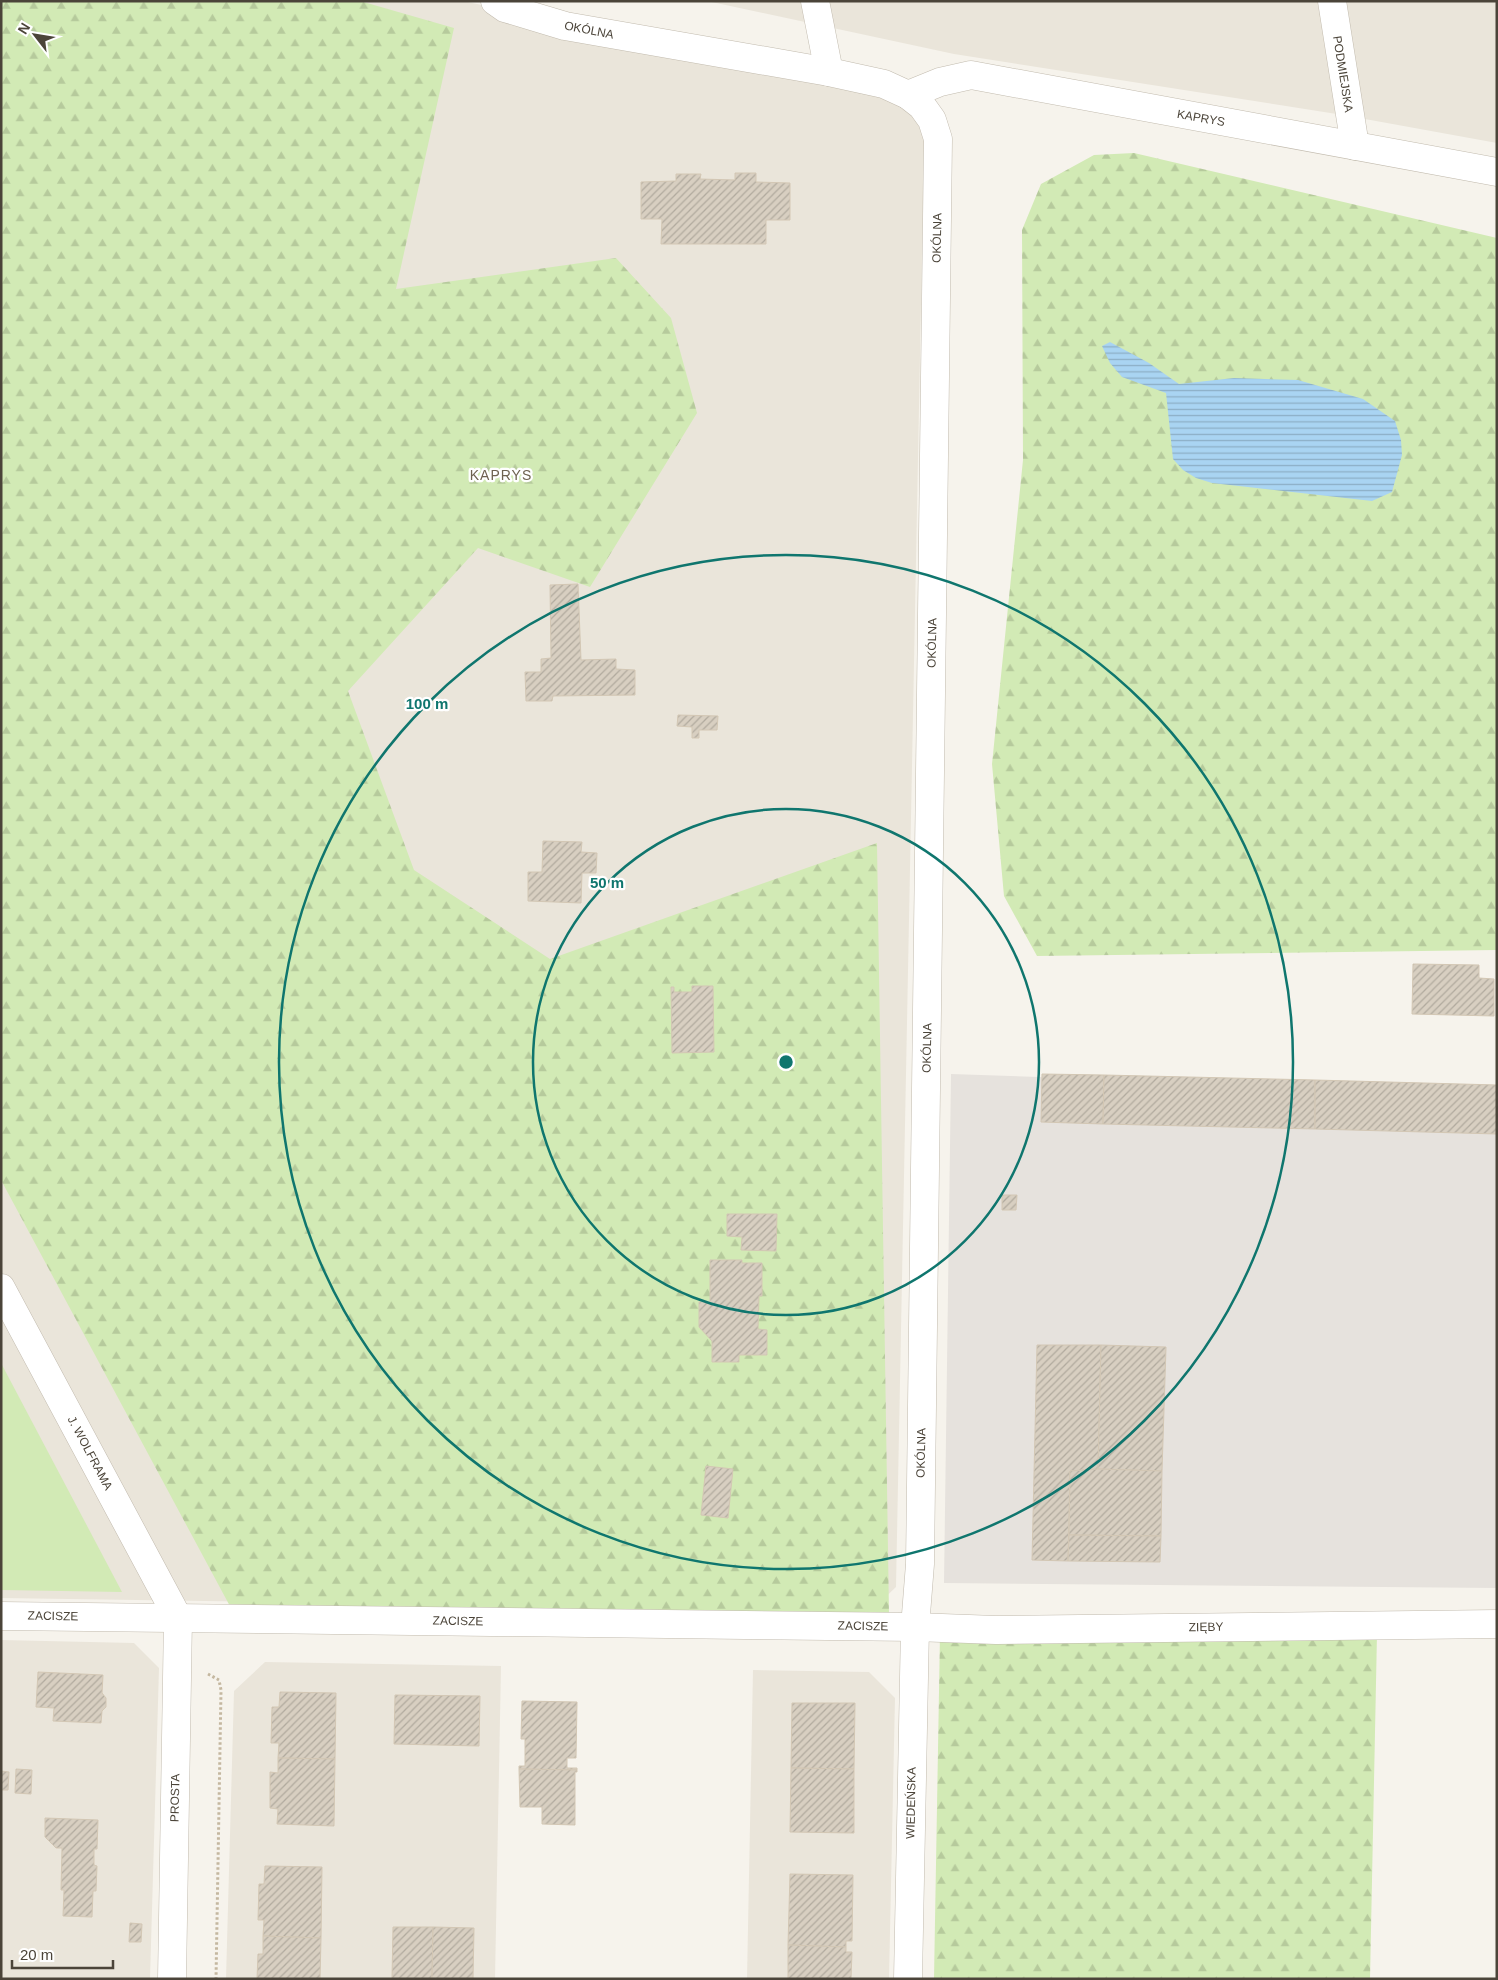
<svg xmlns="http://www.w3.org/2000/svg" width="1498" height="1980" font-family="Helvetica,sans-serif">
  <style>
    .residential { fill: #eae5da }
    .industrial { fill: #e6e2dd }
    .green { fill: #d2eab5 }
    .forest { fill: url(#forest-firs) }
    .water { fill: url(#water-rules) }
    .building { fill: url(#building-hatch); stroke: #d3c7b4 }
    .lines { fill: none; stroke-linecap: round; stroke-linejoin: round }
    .minor-casing { stroke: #c2bbae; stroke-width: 29 }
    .path { stroke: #c4b79f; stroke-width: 3; stroke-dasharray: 2.5 2.5; stroke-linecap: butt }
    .minor { stroke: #fff; stroke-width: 28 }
    .ring { fill: none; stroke: #0f766e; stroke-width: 2.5 }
    .labels { text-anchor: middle; stroke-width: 4.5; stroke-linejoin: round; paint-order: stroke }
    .street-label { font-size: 12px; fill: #4b4439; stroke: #fff }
    .neighbourhood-label { font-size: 14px; letter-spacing: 1px; fill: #6e6250; stroke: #fff }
    .centre { fill: #0f766e; stroke: #fff; stroke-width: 2.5 }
    .ring-label { font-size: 15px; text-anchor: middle; font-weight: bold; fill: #0f766e; stroke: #fff; stroke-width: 4.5; stroke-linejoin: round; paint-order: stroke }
  </style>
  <defs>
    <pattern id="forest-firs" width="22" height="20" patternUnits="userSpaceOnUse" patternTransform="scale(1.25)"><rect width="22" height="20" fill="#d2eab5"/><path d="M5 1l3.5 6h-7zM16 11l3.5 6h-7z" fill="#b6ca9c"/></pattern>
    <pattern id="water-rules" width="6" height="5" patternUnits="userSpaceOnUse" patternTransform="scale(1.25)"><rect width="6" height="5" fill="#a9d4f2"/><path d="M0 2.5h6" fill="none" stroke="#8caec5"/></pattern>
    <pattern id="building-hatch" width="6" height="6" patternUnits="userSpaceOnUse" patternTransform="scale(1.25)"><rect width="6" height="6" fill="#d8cfc1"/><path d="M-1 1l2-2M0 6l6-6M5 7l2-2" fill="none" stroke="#b1aa9e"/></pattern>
  </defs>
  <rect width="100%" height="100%" fill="#f6f3ec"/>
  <g class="residential">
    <polygon points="1,1 463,1 925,99 896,1587 871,1611 1,1598"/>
    <polygon points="707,1 1497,1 1497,143 1343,115 954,54"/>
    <polygon points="1,1640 134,1643 159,1668 150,1979 1,1979"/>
    <polygon points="265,1662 501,1666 495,1979 226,1979 234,1691"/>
    <polygon points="753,1670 869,1672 895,1698 889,1979 747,1979"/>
  </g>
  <polygon class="industrial" points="951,1074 1497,1092 1497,1588 944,1583"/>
  <polygon class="green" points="1,1363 122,1592 1,1590"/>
  <g class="forest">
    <polygon points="1,1 360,1 454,28 396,289 616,258 671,318 697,413 590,587 478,548 348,691 414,870 550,959 877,843 889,1614 232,1610 1,1180"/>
    <polygon points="1134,153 1497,238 1497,950 1037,956 1004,896 992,764 1023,460 1022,230 1041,184 1094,155"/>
    <polygon points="940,1634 1377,1634 1370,1979 934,1979"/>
  </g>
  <polygon class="water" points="1110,342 1149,363 1179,384 1234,378 1298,380 1363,399 1395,421 1401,440 1402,455 1392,492 1372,501 1212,483 1196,478 1183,470 1173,459 1166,393 1122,377 1110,363 1102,346"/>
  <g class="building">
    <polygon points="735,173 756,173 756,182 790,183 790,220 766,220 766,244 661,244 662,219 641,219 641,182 676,181 676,174 701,174 700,179 735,180"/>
    <polygon points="578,584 581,660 616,659 616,669 635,670 635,695 553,696 552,701 526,701 525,672 541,672 541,659 551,658 550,585"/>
    <polygon points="678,715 718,716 717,730 699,730 699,738 692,738 692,727 677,726"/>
    <polygon points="543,841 582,842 581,852 597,853 596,873 582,873 581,903 528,901 528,872 542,872"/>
    <polygon points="1413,964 1479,965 1479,978 1494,979 1494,1016 1412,1014"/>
    <polygon points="692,986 713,986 714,1052 672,1053 671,987 674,987 674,992 692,992"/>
    <polygon points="1042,1074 1104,1075 1103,1124 1041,1122"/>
    <polygon points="1104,1075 1315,1080 1315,1129 1103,1124"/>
    <polygon points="1315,1080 1497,1085 1497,1134 1315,1129"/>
    <polygon points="1002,1195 1017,1195 1016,1210 1002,1210"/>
    <polygon points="727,1214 777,1214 776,1251 741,1250 742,1237 727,1236"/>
    <polygon points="710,1260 742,1260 742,1263 762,1263 762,1296 759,1296 758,1329 767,1330 767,1355 739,1355 739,1362 712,1362 712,1341 699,1327 699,1302 710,1302"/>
    <polygon points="1037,1345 1101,1345 1098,1469 1070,1471 1068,1561 1032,1560"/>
    <polygon points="1101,1345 1166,1347 1162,1471 1098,1469"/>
    <polygon points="706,1466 733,1469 728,1518 701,1515"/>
    <polygon points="1098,1469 1162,1471 1161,1536 1069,1535 1070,1471"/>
    <polygon points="1069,1535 1161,1536 1160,1562 1068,1561"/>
    <polygon points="38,1672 103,1675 102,1693 106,1698 106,1707 102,1711 101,1723 53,1721 54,1708 36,1707"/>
    <polygon points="280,1692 336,1693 335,1759 278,1758 279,1743 271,1743 272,1707 279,1707"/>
    <polygon points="395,1695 480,1696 479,1746 394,1744"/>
    <polygon points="522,1701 577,1702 576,1758 567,1758 567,1768 577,1768 577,1770 519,1769 519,1766 525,1766 525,1739 521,1739"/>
    <polygon points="792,1703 855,1703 854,1769 791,1768"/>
    <polygon points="278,1758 335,1759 334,1826 277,1824 278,1809 270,1808 270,1772 278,1773"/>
    <polygon points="791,1768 854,1769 854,1833 790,1832"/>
    <polygon points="16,1769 32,1770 31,1794 15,1793"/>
    <polygon points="519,1769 577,1770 577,1772 575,1772 575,1825 542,1824 542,1807 520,1807"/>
    <polygon points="1,1771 9,1772 8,1790 1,1790"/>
    <polygon points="45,1818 98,1820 97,1849 94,1849 94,1865 97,1866 96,1891 93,1891 92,1917 63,1916 64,1890 61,1890 62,1848 56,1848 45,1837"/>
    <polygon points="265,1866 322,1867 321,1938 263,1936 264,1920 258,1920 259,1884 264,1884"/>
    <polygon points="790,1874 853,1875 852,1941 846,1941 846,1947 788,1945"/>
    <polygon points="130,1923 142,1924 141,1942 129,1942"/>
    <polygon points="393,1927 433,1927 432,1979 392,1979"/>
    <polygon points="433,1927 474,1928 473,1979 432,1979"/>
    <polygon points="263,1936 321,1938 320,1979 257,1979 258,1954 263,1954"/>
    <polygon points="788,1945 846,1947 846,1952 852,1952 851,1979 788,1979"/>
  </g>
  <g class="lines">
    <defs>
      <g id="minor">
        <polyline points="495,1 505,8 565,26 829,72 884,84 908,95 922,106 932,120 938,139 920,1564 915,1627 908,1979"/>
        <polyline points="815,1 829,72"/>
        <polyline points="1332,1 1355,146"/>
        <polyline points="908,95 940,82 971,75 1497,172"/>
        <polyline points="1,1288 178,1618 172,1979"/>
        <polyline points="1,1616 915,1627 996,1630 1497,1624"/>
      </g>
    </defs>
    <use href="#minor" class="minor-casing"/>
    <polyline class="path" points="208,1674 219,1680 221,1690 216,1979"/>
    <use href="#minor" class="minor"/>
  </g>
  <g class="ring">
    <circle cx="786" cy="1062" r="253"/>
    <circle cx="786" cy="1062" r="507"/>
  </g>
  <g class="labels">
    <g class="street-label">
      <text transform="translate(589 30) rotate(11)" y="4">OKÓLNA</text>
      <text transform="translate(1343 74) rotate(81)" y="4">PODMIEJSKA</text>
      <text transform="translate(1201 118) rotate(10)" y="4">KAPRYS</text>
      <text transform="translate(937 238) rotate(-89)" y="4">OKÓLNA</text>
      <text transform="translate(932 643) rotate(-89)" y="4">OKÓLNA</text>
      <text transform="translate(927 1048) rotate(-89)" y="4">OKÓLNA</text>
      <text transform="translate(90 1453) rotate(62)" y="4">J. WOLFRAMA</text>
      <text transform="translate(921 1453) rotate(-89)" y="4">OKÓLNA</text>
      <text transform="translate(53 1616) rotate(1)" y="4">ZACISZE</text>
      <text transform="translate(458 1621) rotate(1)" y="4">ZACISZE</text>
      <text transform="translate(863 1626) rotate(1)" y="4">ZACISZE</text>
      <text transform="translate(1206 1627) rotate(-1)" y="4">ZIĘBY</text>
      <text transform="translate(175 1798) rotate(-89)" y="4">PROSTA</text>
      <text transform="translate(911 1803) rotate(-89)" y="4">WIEDEŃSKA</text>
    </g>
    <g class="neighbourhood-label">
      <text x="501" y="480">KAPRYS</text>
    </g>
  </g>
  <circle cx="786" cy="1062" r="8" class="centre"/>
  <g class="ring-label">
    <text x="427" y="709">100 m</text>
    <text x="607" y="888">50 m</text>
  </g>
  <rect width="1498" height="1980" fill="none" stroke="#4b4439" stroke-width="5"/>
  <g transform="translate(35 35) rotate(301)" stroke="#ffffff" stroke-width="4" paint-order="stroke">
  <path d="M0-4L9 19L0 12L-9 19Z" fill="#4b4439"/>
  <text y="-8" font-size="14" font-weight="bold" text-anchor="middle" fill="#4b4439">N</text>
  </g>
  <path d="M12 1960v8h101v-8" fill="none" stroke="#4b4439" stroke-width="2.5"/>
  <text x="20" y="1960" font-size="15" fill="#4b4439" stroke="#ffffff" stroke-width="4" paint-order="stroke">20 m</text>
</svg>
